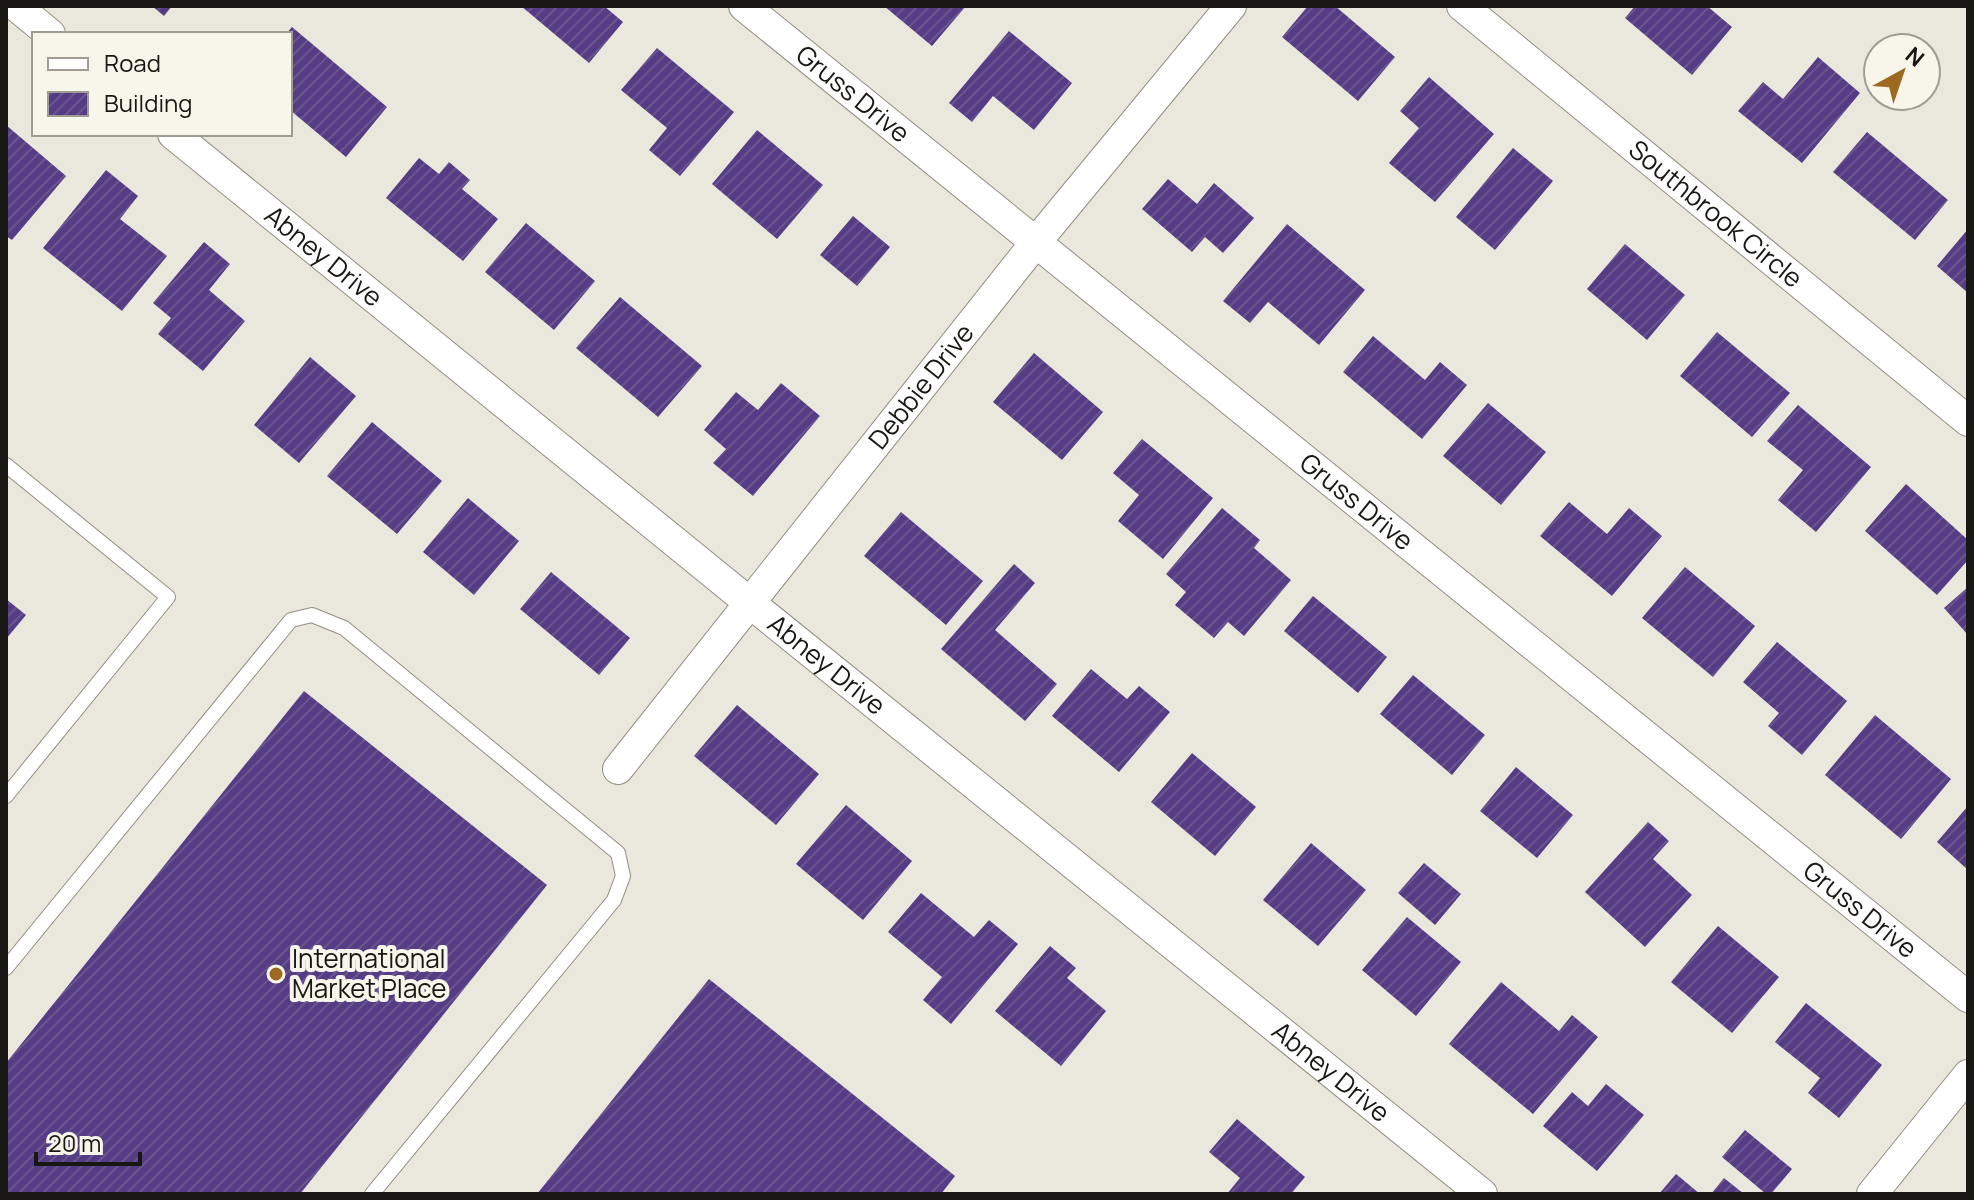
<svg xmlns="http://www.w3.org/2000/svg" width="1974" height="1200" font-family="Manrope,sans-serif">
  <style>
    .building { fill: url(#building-hatch) }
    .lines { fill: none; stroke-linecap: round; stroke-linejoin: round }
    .service-casing { stroke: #918e84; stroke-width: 16 }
    .minor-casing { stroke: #918e84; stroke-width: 32 }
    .service { stroke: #fff; stroke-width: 14 }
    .minor { stroke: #fff; stroke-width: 30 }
    .poi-dot { fill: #9d6920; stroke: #f8f5ea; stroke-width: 3 }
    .labels { text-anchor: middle; stroke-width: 8; stroke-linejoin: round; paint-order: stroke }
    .street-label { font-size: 26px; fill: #181713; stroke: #f8f5ea }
    .poi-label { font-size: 26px; fill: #181713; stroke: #f8f5ea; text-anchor: start }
  </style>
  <defs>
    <pattern id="building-hatch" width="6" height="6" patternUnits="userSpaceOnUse" patternTransform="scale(2)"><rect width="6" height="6" fill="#563c84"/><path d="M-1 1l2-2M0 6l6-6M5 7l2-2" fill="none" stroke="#6a558e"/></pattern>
  </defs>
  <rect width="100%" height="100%" fill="#eae7dd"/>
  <g class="building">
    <polygon points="152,6 172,6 164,16"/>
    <polygon points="521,6 604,6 623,22 589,63"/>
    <polygon points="884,6 966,6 932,46"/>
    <polygon points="1308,6 1335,6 1395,57 1358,101 1282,37"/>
    <polygon points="1635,6 1707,6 1732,27 1692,75 1625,18"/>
    <polygon points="292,27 387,107 346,157 290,110 290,34 286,34"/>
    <polygon points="1009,31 1072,83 1034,130 993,96 972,122 949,103"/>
    <polygon points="657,48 734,112 680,176 649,150 667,128 621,90"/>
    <polygon points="1818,57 1860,93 1802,163 1738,111 1763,82 1783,99"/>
    <polygon points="1429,77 1494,134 1435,202 1389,163 1419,128 1400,111"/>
    <polygon points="6,125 66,176 12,240 6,236"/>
    <polygon points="757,130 823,185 777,239 712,184"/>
    <polygon points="1867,132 1948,200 1915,240 1833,172"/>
    <polygon points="1513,148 1553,181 1495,250 1456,217"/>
    <polygon points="419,158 439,174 449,162 470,180 462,189 498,219 463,261 386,198"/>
    <polygon points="106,170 138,196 120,219 167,256 122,311 43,248"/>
    <polygon points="1168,179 1197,204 1214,183 1254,218 1223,253 1205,237 1192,252 1142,209"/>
    <polygon points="853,216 890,247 857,286 820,255"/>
    <polygon points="526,223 595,281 554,330 485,272"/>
    <polygon points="1287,224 1365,290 1319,345 1268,302 1250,323 1223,301"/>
    <polygon points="1968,229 1968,293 1937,266"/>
    <polygon points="204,242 230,264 209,290 245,321 203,371 158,334 171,318 153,303"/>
    <polygon points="1625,244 1685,295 1647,340 1587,289"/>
    <polygon points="620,297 702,366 658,417 576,348"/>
    <polygon points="1717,332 1790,393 1752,437 1680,376"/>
    <polygon points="1373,336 1425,380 1440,362 1467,385 1422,439 1343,372"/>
    <polygon points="1034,353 1103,412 1062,460 993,402"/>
    <polygon points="310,357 356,396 299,463 254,425"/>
    <polygon points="781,383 820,416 753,496 713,463 726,449 704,430 736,392 758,410"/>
    <polygon points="1488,403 1546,452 1501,505 1443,456"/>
    <polygon points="1798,405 1871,467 1816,532 1778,500 1803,470 1767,441"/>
    <polygon points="372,422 442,481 397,534 327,476"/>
    <polygon points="1142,439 1213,498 1163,559 1118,521 1139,495 1113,473"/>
    <polygon points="1906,484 1968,540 1968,560 1937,595 1865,531"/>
    <polygon points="468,498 519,541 474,595 423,552"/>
    <polygon points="1569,502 1607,534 1629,508 1662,536 1612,596 1540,536"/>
    <polygon points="1222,508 1260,540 1254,548 1291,580 1244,636 1228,622 1214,638 1175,605 1186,592 1166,574"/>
    <polygon points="901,512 983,581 946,625 864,556"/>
    <polygon points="1014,564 1035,583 995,630 1057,684 1025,721 941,649"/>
    <polygon points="1685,567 1755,626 1713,677 1642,618"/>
    <polygon points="551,572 630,638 599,675 520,609"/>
    <polygon points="1968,587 1968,635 1944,608"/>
    <polygon points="1313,596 1387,657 1358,693 1284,631"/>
    <polygon points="6,599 26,615 6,639"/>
    <polygon points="1777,642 1847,701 1802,755 1768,726 1779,713 1743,682"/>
    <polygon points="1091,669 1127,699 1139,686 1170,712 1119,772 1052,716"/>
    <polygon points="1413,675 1485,735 1452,775 1380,714"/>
    <polygon points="304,691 547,885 300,1194 9,1194 6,1192 6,1063"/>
    <polygon points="737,705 819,774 776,825 694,756"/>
    <polygon points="1875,715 1951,779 1901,839 1825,775"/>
    <polygon points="1192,753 1256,807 1215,856 1151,802"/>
    <polygon points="1516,767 1573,815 1537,858 1480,811"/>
    <polygon points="846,805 912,861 863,920 796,864"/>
    <polygon points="1968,806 1968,870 1937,842"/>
    <polygon points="1648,822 1669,841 1653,859 1692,895 1645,947 1585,892"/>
    <polygon points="1311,843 1366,890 1318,946 1263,900"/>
    <polygon points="1424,863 1461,894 1435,925 1398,893"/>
    <polygon points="921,893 974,937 989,920 1018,944 951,1024 923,1000 942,977 888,932"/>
    <polygon points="1407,917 1461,962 1416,1016 1362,970"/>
    <polygon points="1718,926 1779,977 1732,1033 1671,982"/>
    <polygon points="1050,946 1076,968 1067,978 1106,1011 1061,1066 995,1011"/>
    <polygon points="709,979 955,1176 941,1194 537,1194"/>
    <polygon points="1501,982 1559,1031 1572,1015 1598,1037 1533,1114 1449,1044"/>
    <polygon points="1806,1003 1882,1065 1839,1118 1808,1093 1820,1078 1775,1042"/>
    <polygon points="1606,1084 1644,1115 1597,1171 1543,1126 1572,1092 1588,1106"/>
    <polygon points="1237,1119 1305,1177 1291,1194 1227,1194 1240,1178 1209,1152"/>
    <polygon points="1745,1130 1792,1169 1771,1194 1766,1194 1722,1157"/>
    <polygon points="1676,1174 1700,1194 1659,1194"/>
    <polygon points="1724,1178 1744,1194 1711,1194"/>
  </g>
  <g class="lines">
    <defs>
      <g id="service">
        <polyline points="6,465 168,597 6,796"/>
        <polyline points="6,968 291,620 312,615 344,628 618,853 623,876 614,900 372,1194"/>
      </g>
      <g id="minor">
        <polyline points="16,6 50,34"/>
        <path id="s1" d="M744,6l1224,991"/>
        <path id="s2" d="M1462,6l506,415"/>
        <path id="s3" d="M173,134l577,469 732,591"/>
        <path id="s4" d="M618,769l418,-527 195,-236"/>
        <polyline points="1872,1194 1968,1075"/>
      </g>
    </defs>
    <use href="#service" class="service-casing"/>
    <use href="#minor" class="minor-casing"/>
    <use href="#service" class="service"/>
    <use href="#minor" class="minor"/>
  </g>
  <circle class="poi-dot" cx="276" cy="974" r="8"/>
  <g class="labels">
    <g class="street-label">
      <text dy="9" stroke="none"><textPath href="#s1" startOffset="140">Gruss Drive</textPath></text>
      <text dy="9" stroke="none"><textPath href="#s2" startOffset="328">Southbrook Circle</textPath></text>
      <text dy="9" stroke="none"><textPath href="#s3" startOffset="194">Abney Drive</textPath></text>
      <text dy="9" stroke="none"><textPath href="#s4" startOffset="488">Debbie Drive</textPath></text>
      <text dy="9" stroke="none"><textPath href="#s1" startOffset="788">Gruss Drive</textPath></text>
      <text dy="9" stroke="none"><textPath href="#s3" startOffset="842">Abney Drive</textPath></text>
      <text dy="9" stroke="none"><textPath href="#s1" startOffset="1436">Gruss Drive</textPath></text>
      <text dy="9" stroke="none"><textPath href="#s3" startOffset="1490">Abney Drive</textPath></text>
    </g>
    <g class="poi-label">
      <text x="292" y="968">International<tspan x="292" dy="30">Market Place</tspan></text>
    </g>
  </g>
  <rect width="1974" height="1200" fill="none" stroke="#181713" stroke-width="16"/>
  <rect x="32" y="32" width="260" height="104" fill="#f8f5ea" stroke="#9e9c94" stroke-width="2"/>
  <rect x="48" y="58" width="40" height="12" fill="#ffffff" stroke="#9e9c94" stroke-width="2"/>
  <text x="104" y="72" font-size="24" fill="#181713">Road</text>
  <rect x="48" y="92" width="40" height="24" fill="url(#building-hatch)" stroke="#9e9c94" stroke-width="2"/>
  <text x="104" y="112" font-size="24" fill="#181713">Building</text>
  <g transform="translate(1902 72) rotate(40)"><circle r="38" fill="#f8f5ea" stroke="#9e9c94" stroke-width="2"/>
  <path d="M0-6L14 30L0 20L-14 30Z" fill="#9d6920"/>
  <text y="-12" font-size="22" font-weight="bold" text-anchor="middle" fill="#181713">N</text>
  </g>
  <path d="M36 1152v12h104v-12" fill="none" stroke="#181713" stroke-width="4"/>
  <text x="48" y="1152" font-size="24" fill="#181713" stroke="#f8f5ea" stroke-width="6" paint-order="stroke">20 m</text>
</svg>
